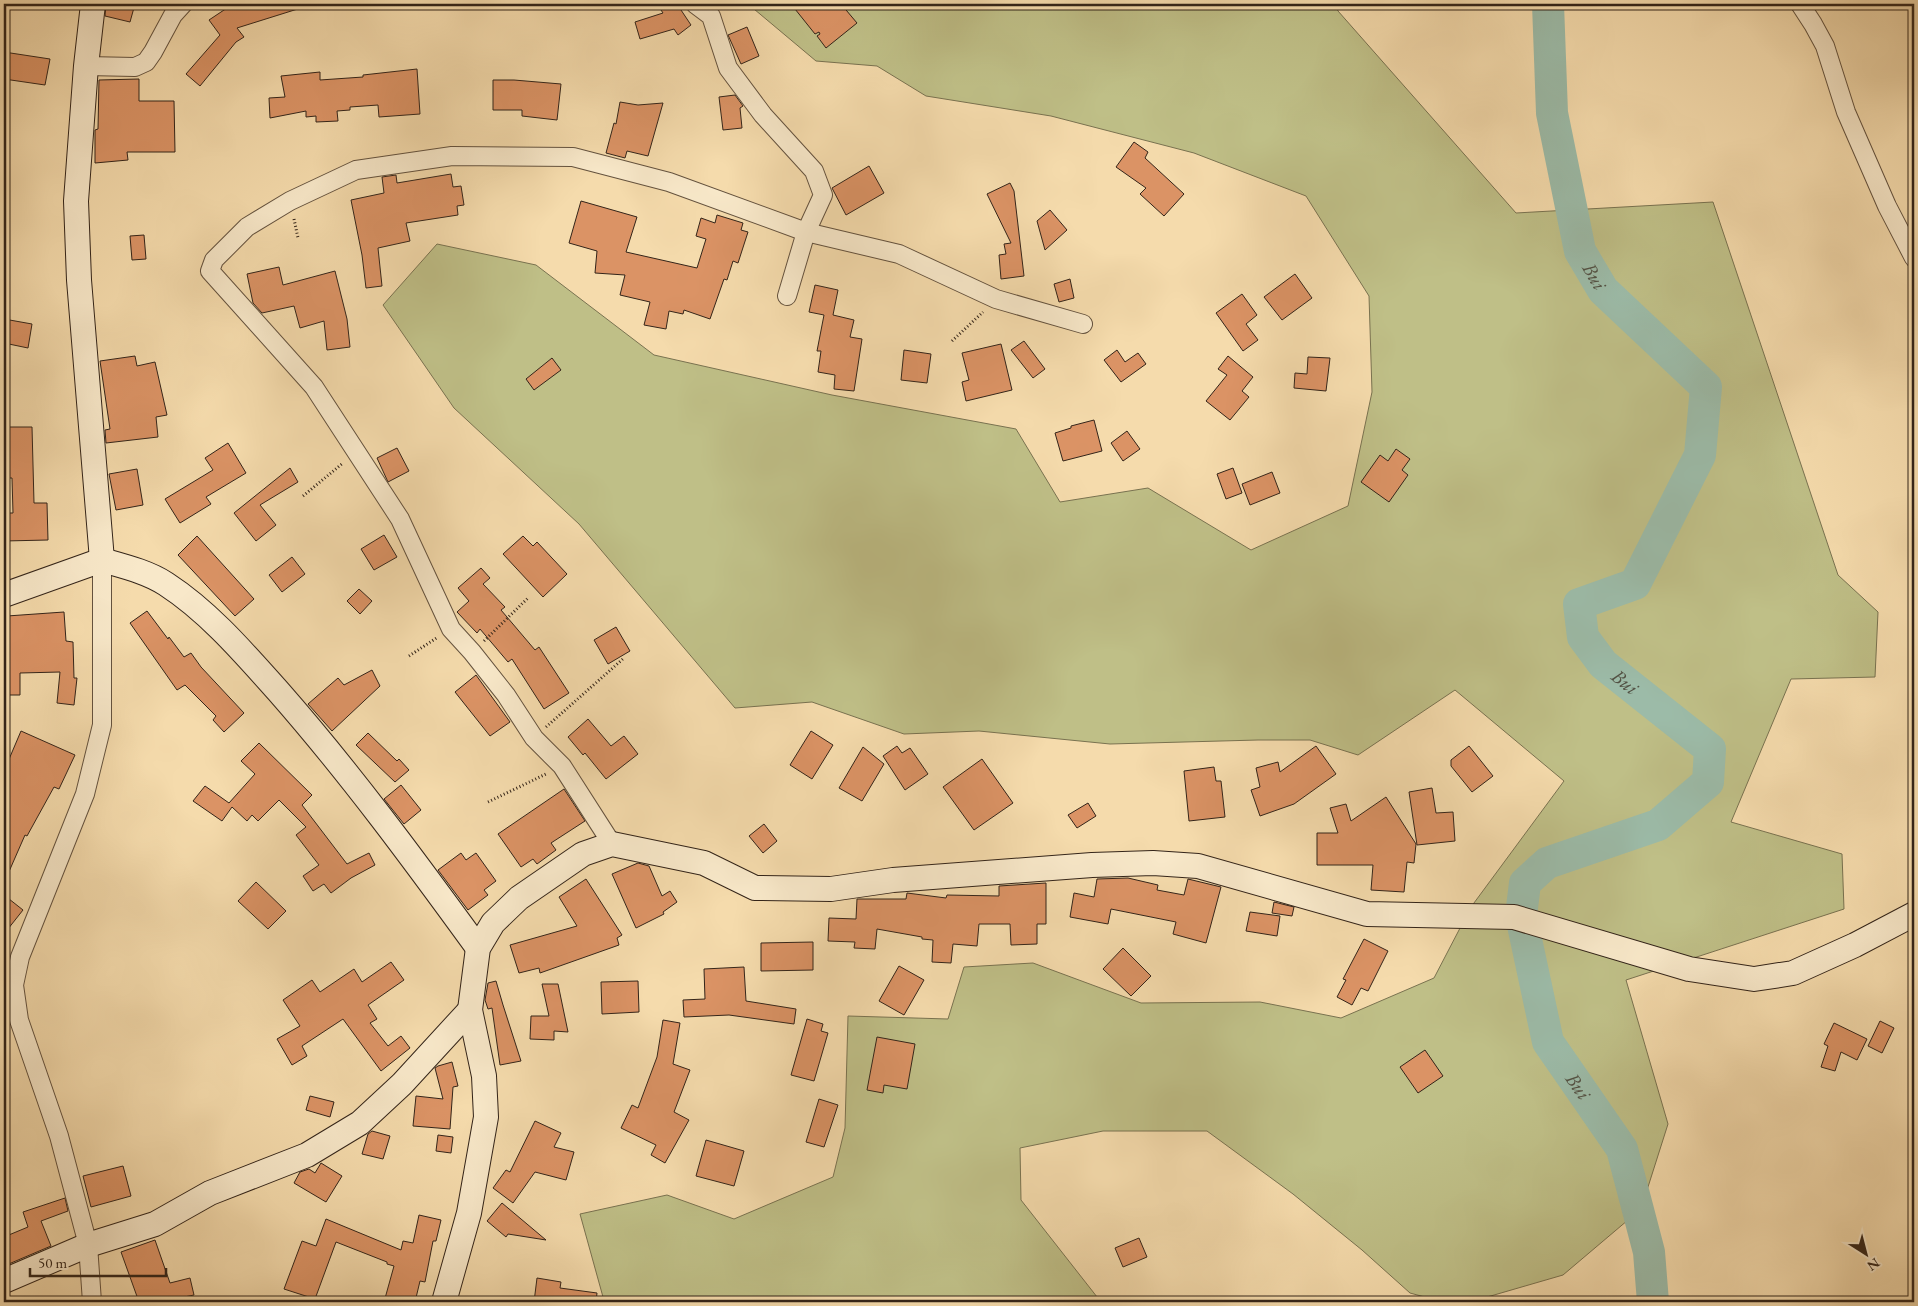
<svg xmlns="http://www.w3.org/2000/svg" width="1918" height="1306" font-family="'EB Garamond',serif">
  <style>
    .green { fill: #bfbf87; stroke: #797250 }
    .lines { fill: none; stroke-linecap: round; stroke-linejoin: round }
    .river { stroke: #9cbba8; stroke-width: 32 }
    .building { fill: #db9365; stroke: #332419 }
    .street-casing { stroke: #64523e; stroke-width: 20 }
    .secondary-casing { stroke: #332419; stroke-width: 26 }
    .path { stroke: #332419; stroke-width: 3; stroke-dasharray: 1 2.5; stroke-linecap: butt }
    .street { stroke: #f8e8c9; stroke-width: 18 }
    .secondary { stroke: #f8e8c9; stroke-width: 24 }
    .labels { text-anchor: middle; stroke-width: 5; stroke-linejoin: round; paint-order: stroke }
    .water-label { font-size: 20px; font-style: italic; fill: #525144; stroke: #f8e8c9 }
  </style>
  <rect width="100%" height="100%" fill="#f5dbac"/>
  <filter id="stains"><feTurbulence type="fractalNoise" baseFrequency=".004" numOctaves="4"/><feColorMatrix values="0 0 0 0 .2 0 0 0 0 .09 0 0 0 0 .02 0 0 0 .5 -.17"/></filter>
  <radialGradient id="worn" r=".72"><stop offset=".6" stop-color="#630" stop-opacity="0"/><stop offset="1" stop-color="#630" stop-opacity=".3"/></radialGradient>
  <polygon class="green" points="748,4 1335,4 1338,11 1516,213 1713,202 1838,575 1878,612 1875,677 1791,679 1731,822 1842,854 1844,909 1626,980 1668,1124 1641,1209 1563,1275 1470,1302 1443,1302 1410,1293 1362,1250 1293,1194 1207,1131 1103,1131 1020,1148 1021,1200 1101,1302 1036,1301 601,1302 603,1297 580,1214 667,1195 734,1219 833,1177 845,1128 848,1016 948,1019 964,967 1033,963 1141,1003 1260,1002 1341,1018 1434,978 1471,907 1564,781 1455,690 1358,755 1310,740 1258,740 1110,744 979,731 904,734 812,702 735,708 579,524 454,408 383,305 437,244 536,265 654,355 832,395 1016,429 1060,502 1148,488 1251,550 1348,506 1372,392 1369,296 1306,196 1194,153 1051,116 926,96 877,66 816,61"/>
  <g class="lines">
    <path class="river" id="s1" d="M1548,4l4,109 28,138 23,39 103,97 -6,68 -65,129 -56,20 4,33 20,27 107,85 -2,33 -50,43 -111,38 -22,20 -4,33 27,126 74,107 27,103 4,50"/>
  </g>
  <g class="building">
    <polygon points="106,4 135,4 130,22 105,16"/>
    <polygon points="233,4 303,4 304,7 237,28 244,37 236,42 200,86 186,74 220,35 209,20"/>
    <polygon points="657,4 677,4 691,25 678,35 674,29 640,39 635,22 663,13"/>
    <polygon points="791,4 841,4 857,23 826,48 817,36 820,34 819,32 815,34"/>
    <polygon points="747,27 759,56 741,64 728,35"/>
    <polygon points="4,52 50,59 45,85 4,79"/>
    <polygon points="417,69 420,114 379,117 378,105 350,107 350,110 337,111 338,121 316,122 316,116 306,117 306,111 270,118 269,98 285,97 281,76 320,72 320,80 363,77 363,75"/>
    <polygon points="139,79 139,101 174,101 175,152 127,152 128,160 95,163 95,130 98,129 99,80"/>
    <polygon points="493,80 514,80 561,84 557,120 522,116 522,110 493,110"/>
    <polygon points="735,95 743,106 740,108 742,128 723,130 719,97"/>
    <polygon points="620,102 638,105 663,103 648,156 627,151 625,158 606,153 614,123 616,124"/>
    <polygon points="1134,142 1148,152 1145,158 1184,194 1164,216 1140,194 1146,188 1116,167"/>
    <polygon points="869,166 884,193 846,215 832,188"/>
    <polygon points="451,174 453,187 461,186 464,205 457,206 458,215 406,223 410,241 378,248 382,286 366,288 362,255 351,200 384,193 382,177 396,175 397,183"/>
    <polygon points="1010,183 1014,191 1024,276 1001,279 999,255 1006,254 1004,244 1011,243 987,194"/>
    <polygon points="581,201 637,217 626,252 697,268 706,239 696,236 701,218 715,223 717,215 743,223 741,230 748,232 738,263 733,261 727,280 724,279 710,319 684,310 683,314 669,311 666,329 644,325 650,302 620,295 625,275 595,273 597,251 569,243"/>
    <polygon points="1050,210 1067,230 1045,250 1037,221"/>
    <polygon points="144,235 146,259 132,260 130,236"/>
    <polygon points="279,267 283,285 335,271 347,319 350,347 327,350 324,321 300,328 294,306 262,313 253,303 247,274"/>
    <polygon points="1295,274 1312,298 1282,320 1264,297"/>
    <polygon points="1070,279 1074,298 1059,302 1054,284"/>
    <polygon points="815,285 838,290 833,315 854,320 850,337 862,339 854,391 834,389 835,375 818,372 821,351 817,351 824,315 809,312"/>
    <polygon points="1242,294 1257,315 1246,324 1258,340 1243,351 1216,313"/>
    <polygon points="4,319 32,324 28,348 4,343"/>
    <polygon points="1024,341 1045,369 1033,378 1011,350"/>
    <polygon points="1001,344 1012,390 966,401 962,382 969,380 962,353"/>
    <polygon points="904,350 931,354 927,383 901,380"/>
    <polygon points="1117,350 1125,362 1138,353 1146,364 1121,382 1104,360"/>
    <polygon points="135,356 137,366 155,362 167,415 156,417 158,437 106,443 105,430 110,429 100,361"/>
    <polygon points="1228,356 1253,377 1242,391 1249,397 1230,420 1206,401 1227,375 1218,369"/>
    <polygon points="1308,357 1330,358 1326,391 1294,388 1295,373 1307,374"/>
    <polygon points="552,358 561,370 534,390 526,379"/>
    <polygon points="1094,420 1102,451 1063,461 1055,433 1071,428 1071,426"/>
    <polygon points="4,427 32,427 34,503 47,503 48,540 4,541 4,513 13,513 12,478 4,478"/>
    <polygon points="1127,431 1140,449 1123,461 1111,443"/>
    <polygon points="228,443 246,473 206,497 211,504 180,523 165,499 213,470 205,458"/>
    <polygon points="397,448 409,471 388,482 377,458"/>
    <polygon points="1396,449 1410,459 1402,470 1408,475 1389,502 1361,482 1380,455 1388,461"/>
    <polygon points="290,468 298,482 260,505 276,525 256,541 234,513"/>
    <polygon points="1233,468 1242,493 1226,499 1217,474"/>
    <polygon points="137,469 143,505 116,510 109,474"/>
    <polygon points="1272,472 1280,493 1250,505 1242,484"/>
    <polygon points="384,535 397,557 374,570 361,549"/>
    <polygon points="197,536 254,599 235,616 178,555"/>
    <polygon points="523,536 533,546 537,542 567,574 543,597 503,554"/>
    <polygon points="292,557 305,574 282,592 269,575"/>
    <polygon points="481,568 490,578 483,584 505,607 501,610 535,650 539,647 569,693 544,709 512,659 508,662 480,629 477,633 457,612 469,601 458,588"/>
    <polygon points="359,589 372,601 360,614 347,601"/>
    <polygon points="147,611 168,639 169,637 184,657 191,653 201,667 244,713 224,732 213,720 216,716 185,685 177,690 130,623"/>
    <polygon points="64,612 66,641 73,642 74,678 77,678 74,705 57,703 60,672 20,673 20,695 4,695 4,665 8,665 7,616"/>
    <polygon points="616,627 630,651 608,664 594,640"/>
    <polygon points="372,670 380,686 332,731 308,704 338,678 344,685"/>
    <polygon points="476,675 510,722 490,736 455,692"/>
    <polygon points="588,719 611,746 624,736 638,754 606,779 585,753 583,755 568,737"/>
    <polygon points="21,731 75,755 59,789 54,787 27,836 25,835 4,883 4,771"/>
    <polygon points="811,731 833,745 812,779 790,765"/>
    <polygon points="368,733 397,761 399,759 409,770 395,782 356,745"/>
    <polygon points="259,743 312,795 302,805 347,864 369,853 375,865 351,878 331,893 324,884 313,891 303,876 319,865 296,835 306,827 279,800 258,821 252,815 247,821 232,807 222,821 193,801 205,786 229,803 255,774 241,761"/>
    <polygon points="897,746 902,753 910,748 928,774 905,790 883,756"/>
    <polygon points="1316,746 1336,774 1294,804 1260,816 1251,790 1260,787 1256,768 1278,762 1280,772"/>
    <polygon points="1469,746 1493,776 1472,792 1451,766 1451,760"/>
    <polygon points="863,747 884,764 862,801 839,788"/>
    <polygon points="982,759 1013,803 974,830 943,787"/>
    <polygon points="1214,767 1216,781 1221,781 1225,817 1189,821 1184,771"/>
    <polygon points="401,785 421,810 404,824 384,799"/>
    <polygon points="1432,788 1436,813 1453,812 1455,841 1417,845 1409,792"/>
    <polygon points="564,789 585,821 551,843 556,850 537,864 533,859 521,867 498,834"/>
    <polygon points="1386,797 1416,844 1414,863 1407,862 1404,892 1371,890 1373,865 1317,865 1317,833 1338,833 1330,808 1346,804 1351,821"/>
    <polygon points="1088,803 1096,816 1077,828 1068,815"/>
    <polygon points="764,824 777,841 763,853 749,836"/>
    <polygon points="461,853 466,860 476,853 496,881 484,890 488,895 468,910 438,870"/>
    <polygon points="638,863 649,866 662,896 670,891 677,902 663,912 664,914 636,928 612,874"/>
    <polygon points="1128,878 1158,885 1157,890 1184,895 1188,879 1221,887 1206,943 1173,934 1176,922 1111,909 1108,924 1070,917 1074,893 1094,897 1097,879"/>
    <polygon points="586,879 622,935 617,938 619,945 540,973 539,968 519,973 510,945 577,926 559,897"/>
    <polygon points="256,882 286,911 268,929 238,901"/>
    <polygon points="1046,883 1046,924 1037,924 1037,944 1011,945 1010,924 979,924 977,946 953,944 951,963 932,962 933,940 922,939 922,937 877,929 875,949 854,948 855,942 828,941 829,918 856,919 857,899 906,899 907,893 946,898 947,895 999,896 999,886"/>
    <polygon points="4,895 23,910 4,934"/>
    <polygon points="1274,902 1294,907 1292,916 1272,913"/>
    <polygon points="1250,912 1280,916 1277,936 1246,931"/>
    <polygon points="1364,939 1388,951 1368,991 1361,988 1352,1005 1337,997 1346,980 1343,979"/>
    <polygon points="813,942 813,970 761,971 761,943"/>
    <polygon points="1123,948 1151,976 1131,996 1103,969"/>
    <polygon points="391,962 404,980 368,1005 377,1019 370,1023 388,1046 401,1036 410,1048 381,1071 343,1019 302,1046 307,1056 292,1065 277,1039 300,1026 283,1000 312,980 320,992 354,969 362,982"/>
    <polygon points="899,966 924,980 904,1015 879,1001"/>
    <polygon points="744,967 746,1001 796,1009 794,1024 729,1015 684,1017 683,1000 705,999 704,969"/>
    <polygon points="496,981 503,1005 521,1061 500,1065 492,1008 488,1009 485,1000 488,983"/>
    <polygon points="638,981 639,1012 602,1014 601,982"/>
    <polygon points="542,984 558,984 568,1032 554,1031 554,1040 530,1039 531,1016 549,1016"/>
    <polygon points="807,1019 823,1024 821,1031 828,1033 814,1081 791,1075"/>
    <polygon points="663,1020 680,1023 673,1064 690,1070 674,1112 689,1120 665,1163 651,1155 656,1145 621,1128 632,1105 638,1108 657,1057"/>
    <polygon points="1880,1021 1894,1028 1882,1053 1868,1046"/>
    <polygon points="1834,1023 1867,1039 1857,1060 1841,1052 1835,1071 1821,1067 1828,1046 1824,1044"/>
    <polygon points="877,1037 915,1044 907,1089 884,1085 883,1093 867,1090"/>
    <polygon points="1425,1050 1443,1076 1418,1093 1400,1067"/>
    <polygon points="452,1062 458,1086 453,1087 450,1129 413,1126 416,1096 443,1099 435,1068 438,1066"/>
    <polygon points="310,1096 334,1102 330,1117 306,1110"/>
    <polygon points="819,1099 838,1105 824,1147 806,1142"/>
    <polygon points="535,1121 561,1133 554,1147 574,1152 566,1180 535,1172 513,1203 493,1188 506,1170 510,1172"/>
    <polygon points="372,1131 390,1136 383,1159 362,1154 368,1134"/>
    <polygon points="438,1135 453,1137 451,1153 436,1151"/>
    <polygon points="706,1140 744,1151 734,1186 696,1176"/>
    <polygon points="321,1163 342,1176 326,1202 294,1183 300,1172 309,1169 315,1173"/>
    <polygon points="123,1166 131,1196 91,1207 83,1176"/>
    <polygon points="65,1198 68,1211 41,1221 51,1246 4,1266 4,1237 28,1227 23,1212"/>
    <polygon points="502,1203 546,1240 508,1234 506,1237 487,1221"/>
    <polygon points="419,1215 441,1220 436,1241 433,1241 425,1282 420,1281 415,1302 384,1302 394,1266 387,1264 387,1262 336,1242 315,1299 284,1289 302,1241 316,1246 326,1219 401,1250 403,1241 413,1243"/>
    <polygon points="1139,1238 1147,1257 1123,1267 1115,1248"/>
    <polygon points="155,1240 170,1283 190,1278 194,1295 159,1302 139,1302 121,1252"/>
    <polygon points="537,1278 561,1282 560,1288 597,1293 596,1302 534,1302"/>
  </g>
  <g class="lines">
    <defs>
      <g id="street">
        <polyline points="695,4 711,16 728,68 763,115 814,171 823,195 806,232 787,296"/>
        <polyline points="1800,4 1813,24 1825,46 1846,112 1887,206 1914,258"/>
        <polyline points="86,66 135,67 146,62 153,52 173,15 183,4"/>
        <polyline points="612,844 562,766 534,738 506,695 472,652 451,629 400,519 314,387 210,271 214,260 247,227 290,201 356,170 452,156 573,157 669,182 806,232 899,254 996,299 1083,324"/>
        <polyline points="92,1302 88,1245 59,1136 19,1020 14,985 20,957 85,794 102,725 102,560"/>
      </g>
      <g id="secondary">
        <polyline points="93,4 86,66 76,201 79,280 102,560"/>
        <path d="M4,595l98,-35c21,6 46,12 64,24 43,28 78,69 112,107 72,82 136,169 200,257"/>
        <polyline points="4,1281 88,1245 155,1224 210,1193 307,1155 360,1123 402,1084 470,1010"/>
        <polyline points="444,1302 469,1213 486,1117 484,1076 470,1010 478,948 493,923 519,898 583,854 612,844 704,863 755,888 831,889 893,880 1092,865 1153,863 1198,866 1367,914 1514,917 1689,969 1754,979 1793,973 1855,945 1914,914"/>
      </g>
    </defs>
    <use href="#street" class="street-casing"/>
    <use href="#secondary" class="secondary-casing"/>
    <g class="path">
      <polyline points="294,219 298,238"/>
      <polyline points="952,341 983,312"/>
      <polyline points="303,496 343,463"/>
      <polyline points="484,641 529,597"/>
      <polyline points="409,656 438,637"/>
      <polyline points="546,727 624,658"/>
      <polyline points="488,802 546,774"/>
    </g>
    <use href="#street" class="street"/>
    <use href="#secondary" class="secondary"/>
  </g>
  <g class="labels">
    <g class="water-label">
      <text dy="7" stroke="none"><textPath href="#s1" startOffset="279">Bui</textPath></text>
      <text dy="7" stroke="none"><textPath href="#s1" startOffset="804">Bui</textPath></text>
      <text dy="7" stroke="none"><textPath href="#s1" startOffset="1374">Bui</textPath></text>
    </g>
  </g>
  <rect width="1918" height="1306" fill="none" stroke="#f5dbac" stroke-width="20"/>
  <rect x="5" y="5" width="1908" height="1296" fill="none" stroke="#332419" stroke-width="2.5"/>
  <rect x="10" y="10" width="1898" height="1286" fill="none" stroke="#332419"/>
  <g transform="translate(1866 1254) rotate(144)" stroke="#f8e8c9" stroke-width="4" paint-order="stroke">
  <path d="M0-4L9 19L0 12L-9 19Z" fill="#332419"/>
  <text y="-8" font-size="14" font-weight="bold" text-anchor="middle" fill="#332419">N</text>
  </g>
  <path d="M30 1268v8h136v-8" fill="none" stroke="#332419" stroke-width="2.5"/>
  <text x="38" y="1268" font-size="15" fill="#332419" stroke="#f8e8c9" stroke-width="4" paint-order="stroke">50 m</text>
  <rect width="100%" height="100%" filter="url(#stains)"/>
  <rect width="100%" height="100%" fill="url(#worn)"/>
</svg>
